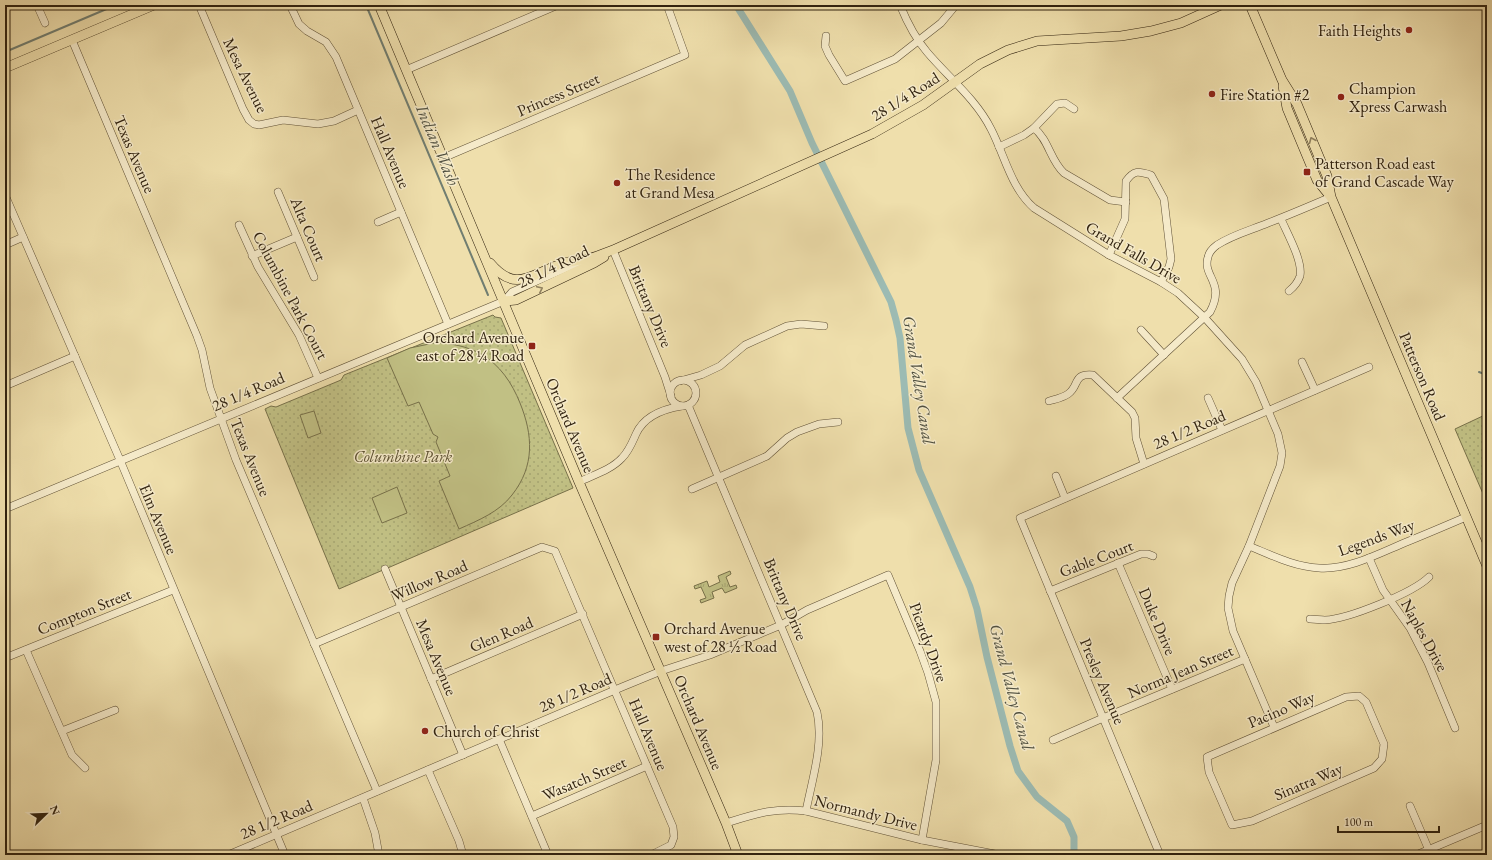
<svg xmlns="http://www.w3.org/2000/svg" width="1492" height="860" font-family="'EB Garamond',serif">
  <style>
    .grass { fill: url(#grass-tufts); stroke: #78714a }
    .park { fill: url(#park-dots); stroke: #78714a }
    .pitch { fill: #c1c084; stroke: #78714a }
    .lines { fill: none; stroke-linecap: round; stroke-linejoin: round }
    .stream { stroke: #717e71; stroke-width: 2 }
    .canal { stroke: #9cbbb3; stroke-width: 7 }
    .minor-casing { stroke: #605136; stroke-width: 8 }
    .major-casing { stroke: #30220f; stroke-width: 10 }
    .minor { stroke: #f5eac9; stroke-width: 7 }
    .major { stroke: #efdfac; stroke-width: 9 }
    .oneway { stroke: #90805e }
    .poi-dot { fill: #8f2418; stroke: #f5eac9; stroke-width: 1.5 }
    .labels { text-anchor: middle; stroke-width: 3; stroke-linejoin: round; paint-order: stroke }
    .poi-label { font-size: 16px; fill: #30220f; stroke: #f5eac9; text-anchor: start }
    .street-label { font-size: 16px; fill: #30220f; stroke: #f5eac9 }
    .park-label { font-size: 16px; font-style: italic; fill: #5c5132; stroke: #f5eac9 }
    .water-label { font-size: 17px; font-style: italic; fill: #505040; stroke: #f5eac9 }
  </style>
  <defs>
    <pattern id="grass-tufts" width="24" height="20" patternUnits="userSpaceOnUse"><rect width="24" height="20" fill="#c1c084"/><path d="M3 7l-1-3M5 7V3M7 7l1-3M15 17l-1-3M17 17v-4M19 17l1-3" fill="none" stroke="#a6a571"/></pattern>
    <pattern id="park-dots" width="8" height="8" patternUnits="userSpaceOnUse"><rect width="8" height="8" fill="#c1c084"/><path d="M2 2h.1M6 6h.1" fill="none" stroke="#a6a571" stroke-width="1.8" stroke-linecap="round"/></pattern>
  </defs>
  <rect width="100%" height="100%" fill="#efdfac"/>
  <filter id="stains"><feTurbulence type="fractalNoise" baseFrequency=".005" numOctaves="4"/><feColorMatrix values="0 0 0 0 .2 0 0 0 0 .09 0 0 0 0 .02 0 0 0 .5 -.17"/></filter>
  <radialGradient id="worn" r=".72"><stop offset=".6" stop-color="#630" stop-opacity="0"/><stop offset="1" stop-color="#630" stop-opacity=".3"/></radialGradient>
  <polygon class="grass" points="730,571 731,574 726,577 730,587 736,585 737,588 725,593 722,588 712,592 714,598 701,603 700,600 706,598 701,587 695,589 694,586 707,581 709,587 720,582 718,576"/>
  <g class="park">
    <polygon points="493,315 495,317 501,318 573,488 339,589 265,409 271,406 276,407 341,380 344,375"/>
    <polygon points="1487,414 1487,503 1455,429"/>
  </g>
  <g class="pitch">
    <path d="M434,343c17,0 32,3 47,11 19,11 31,29 39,49 13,32 15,63 -8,92 -13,17 -33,25 -53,34l-20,-48 11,-5 -14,-34 2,-5 -5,-3 -14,-32 -11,4 -21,-48 23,-10z"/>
    <polygon points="314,411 321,433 308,438 300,415"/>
    <polygon points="397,487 407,513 382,523 372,498"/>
  </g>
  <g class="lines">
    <g class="stream">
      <polyline points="366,5 488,295"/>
      <polyline points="5,52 116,5"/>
      <polyline points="1479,372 1487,375"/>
    </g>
    <polyline class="canal" points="736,5 790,91 812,143 891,302 896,320 900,338 908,428 919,470 970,587 977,609 987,657 1010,746 1018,771 1037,797 1067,821 1074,837 1074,855"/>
    <defs>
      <g id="minor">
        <polyline points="37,5 45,23"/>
        <polyline points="199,5 243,109 249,120 254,124 259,125 283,120 318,124 334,121 358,110"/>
        <polyline points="290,5 299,24 307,31 326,42 336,57 448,324"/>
        <path d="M900,5c7,17 15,33 27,47 21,25 49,47 64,77 14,27 20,59 43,79l75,47 52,27 17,11 27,25 37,41 14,23 22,52 4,19 -2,13 -31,80 -17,37 -3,13 -1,12 5,23 41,96"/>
        <polyline points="826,36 825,46 829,55 845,81 895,59 941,23 956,5"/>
        <polyline points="72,40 197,336 202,350 210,388 236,460 377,791"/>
        <polyline points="406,70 558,5"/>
        <path d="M1034,128c15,12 16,32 30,45l46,27 16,2"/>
        <polyline points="999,147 1024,135 1034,128 1057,104 1065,103 1074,109"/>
        <polyline points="443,158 685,55 667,5"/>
        <polyline points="278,192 314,277"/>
        <polyline points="5,195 120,460 285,855"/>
        <path d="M1281,219c6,14 22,42 19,57 -2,6 -6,11 -11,15"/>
        <polyline points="378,222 401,212"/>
        <polyline points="239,225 258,267 299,335 318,378"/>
        <polyline points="5,245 23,237"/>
        <polyline points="613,250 665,377 671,396"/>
        <path d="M1109,255l16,-36 1,-38c8,-11 12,-10 25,-6l13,24 7,60 -2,8 -8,15"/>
        <polyline points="252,256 297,237"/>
        <polyline points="1141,330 1164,355"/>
        <polyline points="1302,362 1315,390"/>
        <circle cx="683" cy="393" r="13"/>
        <polyline points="680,381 701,375 720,366 745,345 787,326 801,324 824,326"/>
        <polyline points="5,386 75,356"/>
        <path d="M1117,398l93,-86c16,-30 -8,-35 -2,-55 1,-5 5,-9 9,-12 15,-10 34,-15 51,-22 21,-8 42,-17 63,-26"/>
        <polyline points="1208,398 1222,430"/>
        <path d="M1049,401c7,-2 13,-3 19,-7 12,-8 4,-21 25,-19l39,37 3,6 1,20 8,26"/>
        <path d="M688,405l129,307c7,32 -5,68 -11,99"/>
        <polyline points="1056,476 1065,498"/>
        <path d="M579,482c14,-7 32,-12 43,-24 7,-7 10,-15 14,-24 8,-18 27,-25 46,-28"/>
        <polyline points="692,489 767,456 787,438 797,432 819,424 838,422"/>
        <polyline points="5,509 504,301 512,292 580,262"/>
        <path d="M1249,546c22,9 46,21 70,22 29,2 59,-14 85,-25 20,-8 41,-17 62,-26"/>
        <polyline points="1369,558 1383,590 1410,628 1428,663 1455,728"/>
        <polyline points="1118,563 1172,689"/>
        <polyline points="385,569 463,755"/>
        <polyline points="1050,591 1141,554 1148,554 1153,556"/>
        <path d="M1310,619c5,0 10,1 15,1 23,-1 88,-27 104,-43"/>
        <polyline points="314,644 542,547 555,551 673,827 674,837 671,845 651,855"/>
        <polyline points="26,650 72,755 85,768"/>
        <polyline points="5,658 173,590"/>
        <polyline points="431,679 583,614"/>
        <polygon points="1359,696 1366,702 1384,744 1382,759 1374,768 1252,821 1232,825 1209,772 1207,757 1346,697"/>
        <polyline points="62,731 115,710"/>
        <polyline points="499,739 548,855"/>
        <polyline points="1053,740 1103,718 1245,659"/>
        <polyline points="428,770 459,841 463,855"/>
        <polyline points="363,798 375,833 379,855"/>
        <polyline points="1410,806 1431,855"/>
        <polyline points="532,816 647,766"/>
        <path d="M726,823c29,-9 49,-16 80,-12l116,29 78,15"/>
        <polyline points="228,855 622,687 661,671 710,655 781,625 807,610 888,575 920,651 928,673 936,702 936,760 922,840"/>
        <polyline points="1160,855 1020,518 1369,367"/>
        <polyline points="1416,855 1487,825"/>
      </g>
      <g id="major">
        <polyline points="379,5 579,482 726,823 738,855"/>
        <polyline points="1250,5 1282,80 1297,104 1327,176 1331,197 1487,566"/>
        <polyline points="5,68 154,5"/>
        <polyline points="1283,86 1287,108 1317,180 1330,196"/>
        <path d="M490,263c26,31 41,11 71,1 8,-3 17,-3 25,-5 9,-1 18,-6 27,-9l259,-116 51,-29 57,-41 28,-14 29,-9 84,-5 30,-5 30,-8 40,-18"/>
        <polyline points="504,301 516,300 594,263 604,257"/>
      </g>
    </defs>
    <use href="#minor" class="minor-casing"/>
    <use href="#major" class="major-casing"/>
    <use href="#minor" class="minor"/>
    <use href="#major" class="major"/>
  </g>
  <defs><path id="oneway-chevron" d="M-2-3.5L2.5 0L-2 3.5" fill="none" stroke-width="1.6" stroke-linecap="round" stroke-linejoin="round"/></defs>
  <g class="oneway">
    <use href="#oneway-chevron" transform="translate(1312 140) rotate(-113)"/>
    <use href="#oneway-chevron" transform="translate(540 289) rotate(-25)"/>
  </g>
  <g class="poi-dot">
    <circle cx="1409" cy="30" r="4"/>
    <circle cx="1212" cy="94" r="4"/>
    <circle cx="1341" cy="97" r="4"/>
    <rect x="1303" y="168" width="8" height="8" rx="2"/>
    <circle cx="617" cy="183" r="4"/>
    <rect x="528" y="342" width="8" height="8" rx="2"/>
    <rect x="652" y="633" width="8" height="8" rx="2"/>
    <circle cx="425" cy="731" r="4"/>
  </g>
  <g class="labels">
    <g class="poi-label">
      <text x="1401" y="36" text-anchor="end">Faith Heights</text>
      <text x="1349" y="94">Champion<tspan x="1349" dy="18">Xpress Carwash</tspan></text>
      <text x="1220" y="100">Fire Station #2</text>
      <text x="1315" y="169">Patterson Road east<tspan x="1315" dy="18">of Grand Cascade Way</tspan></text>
      <text x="625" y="180">The Residence<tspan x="625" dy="18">at Grand Mesa</tspan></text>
      <text x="524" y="343" text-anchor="end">Orchard Avenue<tspan x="524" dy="18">east of 28 ¼ Road</tspan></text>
      <text x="664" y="634">Orchard Avenue<tspan x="664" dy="18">west of 28 ½ Road</tspan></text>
      <text x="433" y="737">Church of Christ</text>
    </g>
    <g class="street-label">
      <text transform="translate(246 75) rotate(64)" y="6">Mesa Avenue</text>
      <text transform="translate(558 94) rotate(-23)" y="6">Princess Street</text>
      <text transform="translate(905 96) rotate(-32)" y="6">28 1/4 Road</text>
      <text transform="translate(391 152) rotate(67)" y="6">Hall Avenue</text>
      <text transform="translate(135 154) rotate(67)" y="6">Texas Avenue</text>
      <text transform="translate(309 229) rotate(67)" y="6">Alta Court</text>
      <text transform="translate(1134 252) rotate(30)" y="6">Grand Falls Drive</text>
      <text transform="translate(553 266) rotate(-26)" y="6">28 1/4 Road</text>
      <text transform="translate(291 295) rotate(62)" y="6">Columbine Park Court</text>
      <text transform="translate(651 306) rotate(67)" y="6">Brittany Drive</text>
      <text transform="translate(1423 376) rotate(67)" y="6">Patterson Road</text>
      <text transform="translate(248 391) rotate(-23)" y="6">28 1/4 Road</text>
      <text transform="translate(571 425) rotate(67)" y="6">Orchard Avenue</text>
      <text transform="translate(1189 429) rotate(-23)" y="6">28 1/2 Road</text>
      <text transform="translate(251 457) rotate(68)" y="6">Texas Avenue</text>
      <text transform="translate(159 519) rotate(67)" y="6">Elm Avenue</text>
      <text transform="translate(1376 537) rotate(-20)" y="6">Legends Way</text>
      <text transform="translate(1096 558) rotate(-21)" y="6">Gable Court</text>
      <text transform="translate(429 580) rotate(-23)" y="6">Willow Road</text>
      <text transform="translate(786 599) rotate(67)" y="6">Brittany Drive</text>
      <text transform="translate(84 611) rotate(-22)" y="6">Compton Street</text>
      <text transform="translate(1158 621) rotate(67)" y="6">Duke Drive</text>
      <text transform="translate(501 634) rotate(-23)" y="6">Glen Road</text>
      <text transform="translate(1425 635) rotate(61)" y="6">Naples Drive</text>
      <text transform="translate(929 642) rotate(70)" y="6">Picardy Drive</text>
      <text transform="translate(437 657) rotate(67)" y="6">Mesa Avenue</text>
      <text transform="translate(1180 671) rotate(-23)" y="6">Norma Jean Street</text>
      <text transform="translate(1103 681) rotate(67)" y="6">Presley Avenue</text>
      <text transform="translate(575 692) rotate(-23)" y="6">28 1/2 Road</text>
      <text transform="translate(1281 709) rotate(-23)" y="6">Pacino Way</text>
      <text transform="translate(699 722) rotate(67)" y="6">Orchard Avenue</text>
      <text transform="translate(649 734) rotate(67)" y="6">Hall Avenue</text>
      <text transform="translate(584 778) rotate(-23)" y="6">Wasatch Street</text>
      <text transform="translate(1308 781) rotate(-23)" y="6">Sinatra Way</text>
      <text transform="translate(866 812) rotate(14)" y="6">Normandy Drive</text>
      <text transform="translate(276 819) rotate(-23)" y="6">28 1/2 Road</text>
    </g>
    <g class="park-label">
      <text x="403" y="462">Columbine Park</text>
    </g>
    <g class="water-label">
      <text transform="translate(438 145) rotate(67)" y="6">Indian Wash</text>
      <text transform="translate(919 380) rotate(81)" y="6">Grand Valley Canal</text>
      <text transform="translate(1012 687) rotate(75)" y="6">Grand Valley Canal</text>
    </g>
  </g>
  <rect width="1492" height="860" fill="none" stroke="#efdfac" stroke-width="20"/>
  <rect x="6" y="6" width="1480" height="848" fill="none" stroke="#30220f" stroke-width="2"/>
  <rect x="10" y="10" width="1472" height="840" fill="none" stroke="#30220f"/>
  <g transform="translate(46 814) rotate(67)" stroke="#f5eac9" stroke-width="3" paint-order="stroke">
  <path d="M0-3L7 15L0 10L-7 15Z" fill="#30220f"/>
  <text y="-6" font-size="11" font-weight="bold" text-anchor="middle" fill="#30220f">N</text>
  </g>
  <path d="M1338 826v6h101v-6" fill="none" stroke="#30220f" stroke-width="2"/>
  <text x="1344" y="826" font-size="12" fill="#30220f" stroke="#f5eac9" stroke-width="3" paint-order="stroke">100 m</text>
  <rect width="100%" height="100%" filter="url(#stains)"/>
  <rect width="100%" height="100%" fill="url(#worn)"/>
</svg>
